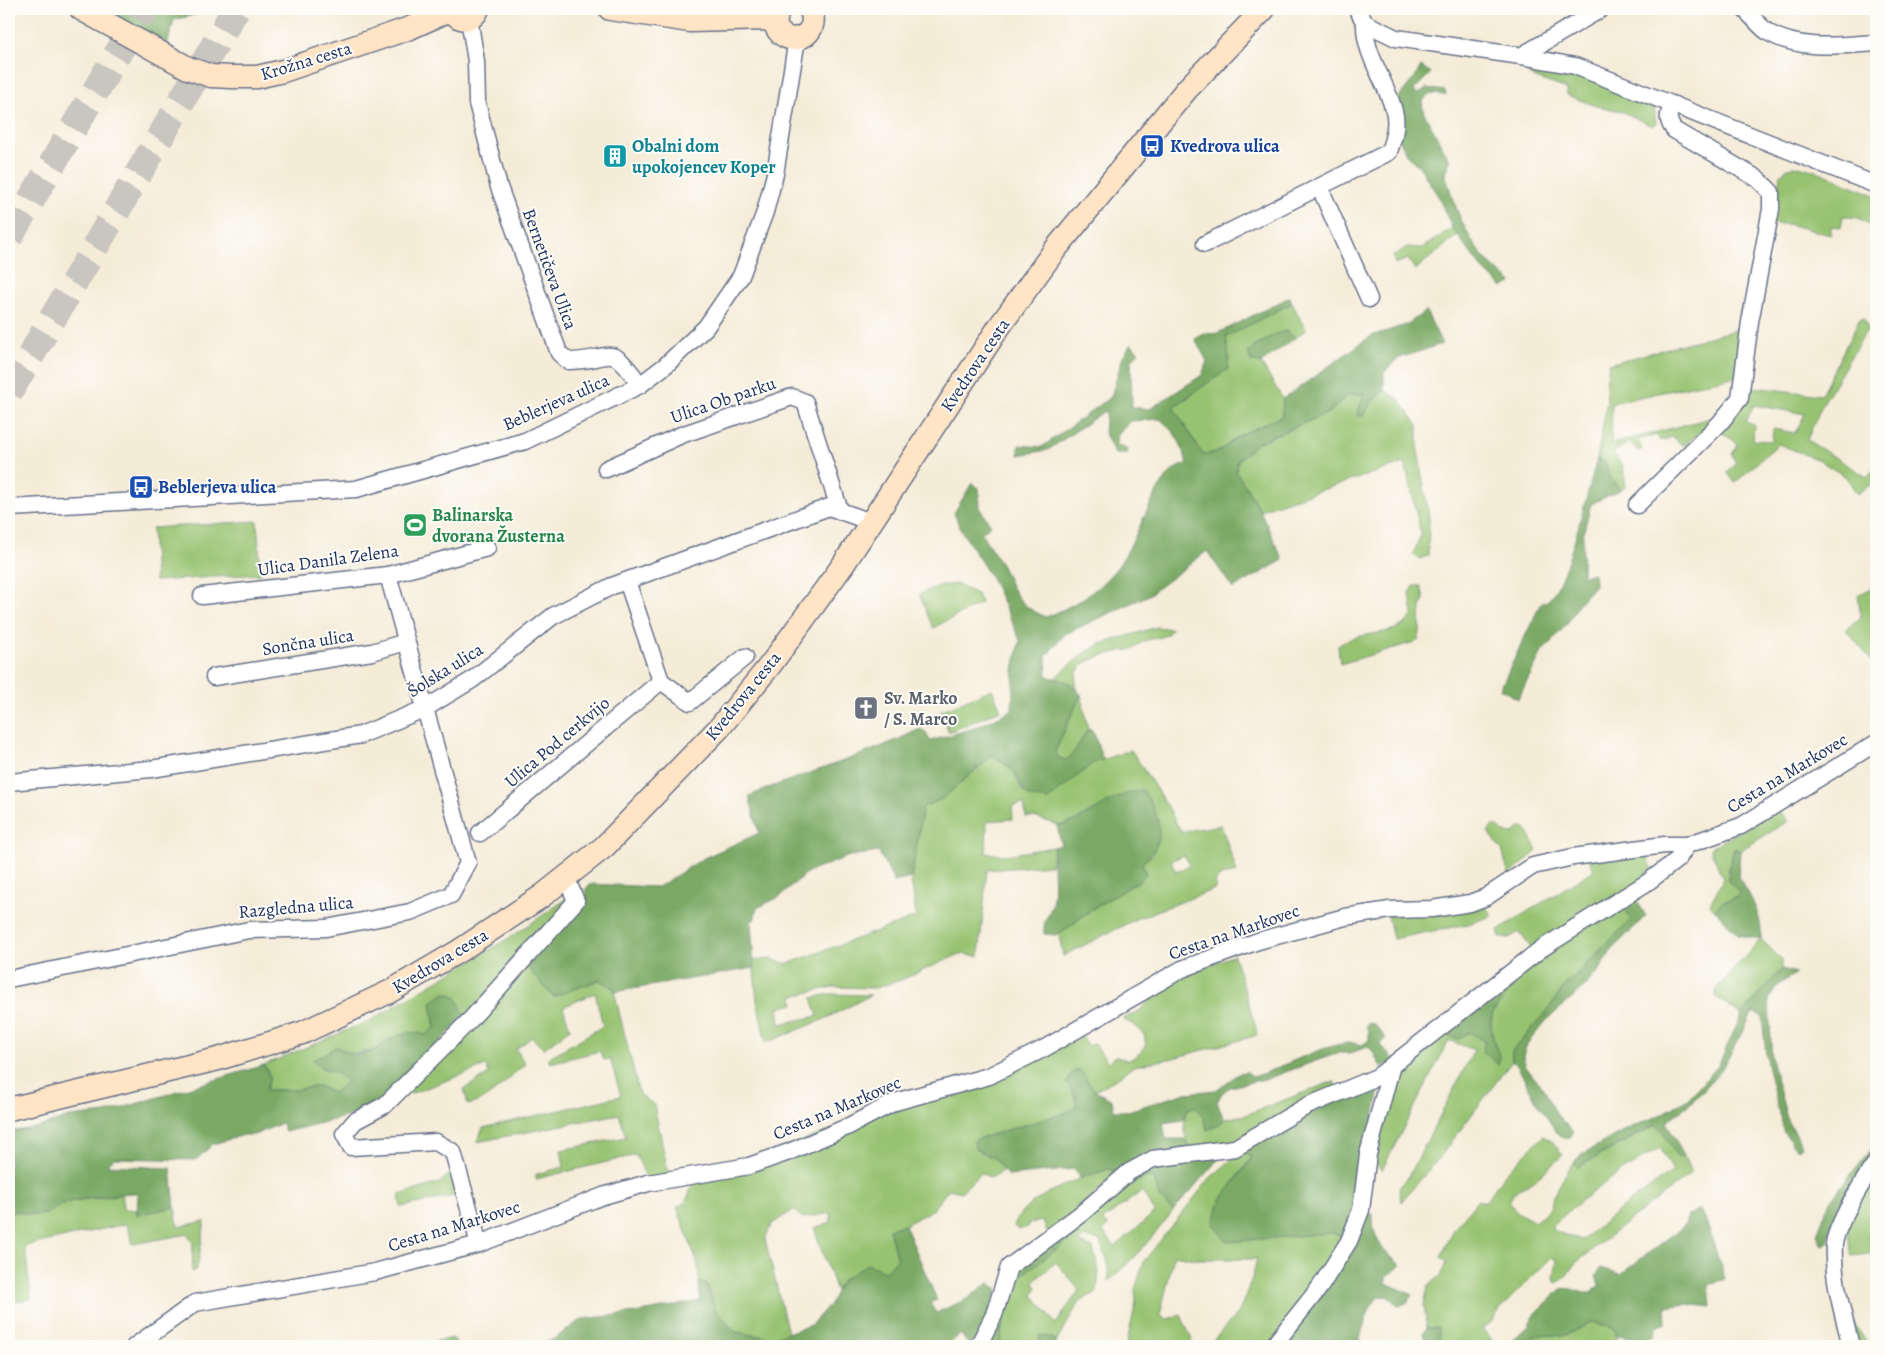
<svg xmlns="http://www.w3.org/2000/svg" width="1885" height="1355" font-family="Alegreya,serif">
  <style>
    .green { fill: #97c371; stroke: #597968; fill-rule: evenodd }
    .forest { fill: #79a963; stroke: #4a6c60 }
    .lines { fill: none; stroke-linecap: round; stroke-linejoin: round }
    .highway-tunnel { stroke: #c9c6c0; stroke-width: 28; stroke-dasharray: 28 14; stroke-linecap: butt }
    .street-casing { stroke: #677189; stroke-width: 19 }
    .secondary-casing { stroke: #677189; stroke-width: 25 }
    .street { stroke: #fff; stroke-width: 16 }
    .secondary { stroke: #ffe4c6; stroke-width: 22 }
    .labels { text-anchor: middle; stroke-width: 4; stroke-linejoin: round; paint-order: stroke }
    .street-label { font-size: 18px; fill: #1b2f5e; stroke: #fdfcf7 }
    .culture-label { font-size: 18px; font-weight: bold; fill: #0d838f; stroke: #fdfcf7; text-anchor: start }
    .transit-label { font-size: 18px; font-weight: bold; fill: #164399; stroke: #fdfcf7; text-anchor: start }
    .leisure-label { font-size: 18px; font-weight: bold; fill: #27864d; stroke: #fdfcf7; text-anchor: start }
    .worship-label { font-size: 18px; font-weight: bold; fill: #5b616d; stroke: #fdfcf7; text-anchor: start }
  </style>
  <rect width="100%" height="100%" fill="#fdfcf7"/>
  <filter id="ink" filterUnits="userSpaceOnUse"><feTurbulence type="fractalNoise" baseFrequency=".02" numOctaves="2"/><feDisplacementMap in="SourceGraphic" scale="10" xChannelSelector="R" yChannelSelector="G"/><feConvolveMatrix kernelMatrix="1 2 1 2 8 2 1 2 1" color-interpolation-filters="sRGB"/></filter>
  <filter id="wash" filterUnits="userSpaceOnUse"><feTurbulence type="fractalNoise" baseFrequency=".0096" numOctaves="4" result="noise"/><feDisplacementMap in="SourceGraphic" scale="20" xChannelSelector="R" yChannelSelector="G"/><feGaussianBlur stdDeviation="1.12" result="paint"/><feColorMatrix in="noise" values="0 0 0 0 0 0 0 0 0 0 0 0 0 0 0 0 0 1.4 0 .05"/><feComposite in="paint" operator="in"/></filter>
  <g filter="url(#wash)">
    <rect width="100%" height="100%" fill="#f5ecd8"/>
    <g class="green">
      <polygon points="1527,70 1590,79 1654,107 1656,123 1652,126 1621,111 1596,106 1567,95 1567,89 1530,76"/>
      <polygon points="1799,166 1822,173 1876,196 1876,224 1870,225 1858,218 1843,216 1841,227 1831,226 1831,235 1787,224 1772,224 1780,176 1787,168"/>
      <polygon points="1452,228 1458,235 1415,270 1408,259 1395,264 1393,256 1407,247 1422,248"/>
      <polygon points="1292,303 1306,330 1295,338 1286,331 1256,345 1251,362 1261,363 1283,399 1282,416 1238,436 1220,451 1203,455 1173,407 1192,395 1229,358 1225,337"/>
      <path d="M1863,318l6,12 -4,3 -43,72 -15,35 60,37 9,-10v14l-19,13 -11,-17 -27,-17 -41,-16 -43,39 -8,-11 9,-8 -4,-10 6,-10 -19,-14 26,-44 76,9 38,-75zM1754,405l51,9 -10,19 -22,-4 -1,12 -19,-1 1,-15 -8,-3z"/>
      <polygon points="1742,328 1738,376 1612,403 1611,444 1722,415 1683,446 1673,437 1660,441 1657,435 1638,440 1642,449 1638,451 1630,442 1613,453 1623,466 1626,486 1620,490 1610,477 1606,463 1597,459 1607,402 1606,383 1609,364"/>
      <polygon points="1384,390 1398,398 1418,425 1418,451 1429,518 1428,556 1419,559 1413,554 1421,534 1405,463 1260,510 1236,471 1238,460 1259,442 1330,412 1348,395 1365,394 1357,415 1363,416 1373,400"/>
      <polygon points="257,521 261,574 155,581 152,528"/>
      <polygon points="956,584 977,594 981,603 933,628 919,594 939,586"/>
      <path d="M1414,586h7l3,13c-7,14 -1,28 -6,42l-78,23 -2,-18c25,-19 57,-5 75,-31l-3,-22z"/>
      <polygon points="1876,586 1876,666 1846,630 1861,618 1858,595"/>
      <path d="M1157,627l15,2c-8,11 -17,8 -27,12 -5,2 -9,6 -13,8 -3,2 -8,1 -11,2 -23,6 -54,11 -43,39l-8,-7 -15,-5 28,-24 18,-10z"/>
      <polygon points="992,689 1001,710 949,732 940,711"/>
      <polygon points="1081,694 1088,729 1075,751 1066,760 1059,758 1055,752"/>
      <path d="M1131,750l38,59 12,23 40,-7 16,47 -14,3 -7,5 -1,9 -77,29 -75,38 -4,-21 33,-26 47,-28 7,-7 -4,-11 11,-9 6,-24 -68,-19c-6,4 -14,11 -21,13 -15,5 -29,-9 -44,-7l-2,-13 -12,2 1,13 -26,2 -1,32 20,2 48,-8 -3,18 -64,5 -8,86 -19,-2 -59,26 -26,8 -43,-1 -39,9 1,8 -16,4 2,16 38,-8 -6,-18 18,-4 41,1 -46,24 -59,24 -9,-42 -4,-41 18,-1 16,5 129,-47 -5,-39 12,-71 19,-8 51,-44 21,16 9,21 25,8 45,-37zM1184,855l6,10 -14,7 -5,-11z"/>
      <polygon points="1779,809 1788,821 1740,851 1734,848 1729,868 1728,881 1740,892 1737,897 1722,902 1715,910 1710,904 1723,879 1710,848"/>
      <polygon points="1492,826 1497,826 1505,833 1513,834 1519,828 1525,828 1530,835 1537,851 1509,876 1502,850 1488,832"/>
      <polygon points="1645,852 1654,872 1534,952 1519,932 1509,938 1500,938 1498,930 1594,870 1589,859"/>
      <polygon points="566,899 567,904 465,1017 431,1002 435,1028 426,1036 391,1038 376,1050 354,1054 336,1047 321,1068 342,1075 348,1083 333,1093 319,1086 295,1090 265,1090 269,1073 264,1065 371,1020 514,935"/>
      <path d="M1622,903l9,17 -64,63 -24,33 -31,35v10l-72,96 -39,45 -2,-14 10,-12 65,-126 -25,-10 -67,130 -8,-8 21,-81 37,-40 11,-8 15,6 11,-7 15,9h10c-7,-30 1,-34 19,-55l-1,-3 44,-36z"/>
      <polygon points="1484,904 1492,916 1468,924 1393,939 1388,916"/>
      <polygon points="1761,939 1782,960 1782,969 1742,1015 1716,997 1716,989"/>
      <path d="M1234,955l24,80 -84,23 -40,8 -18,13 -21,12 -16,-22 -8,5 -4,9 9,14v10l-8,5 -94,28 2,9 18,9 10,12 -13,8 -10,-5 -20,19 -12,-3 -17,21 -27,15 -16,4 8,31 -12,11 -43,9 -6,11 -22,-63 17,-6v-9l-29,5 -7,-9 -23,15 -7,15 23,94 -16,5 -37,-6 -20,-23 -8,-25 -8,-1 -1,-18 -21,-58 9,-5 8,-22 196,-71 122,-37 70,-35 6,9 6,-3 14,19 7,-6c15,7 21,2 31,-10l-2,-11 -10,-10 -11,-6 16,-8 32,-31z"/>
      <path d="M526,966l13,14 40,7 20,-7 15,9c7,36 18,70 25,105l15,11 15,71 -22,4 -11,-25 -100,24v-5l28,-7 -3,-17 65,-13 -7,-23 -142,28 6,-14 138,-32 -11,-37 -6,1 -4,-9 -50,12 -2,-5 55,-32 -8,-33 -32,14 7,22 -27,20 -11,-12 -16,12 9,15c-19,16 -32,35 -57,41l-4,-16 25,-15 -3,-8 -76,28 -2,-5z"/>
      <path d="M1334,1081l3,8 -106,56 -40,6c-6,-16 -10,-26 -3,-42l6,-2 9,9 4,14 12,-5 5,-6 21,-4z"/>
      <path d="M1656,1125l7,7 15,25 6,-1 7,17 -98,76c-5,6 -11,8 -16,13 -9,8 -8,16 -21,21l-2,-4 3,-19 -5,-3 -48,48 -13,17 -9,6 11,14 -15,4h-37l-3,-17 -11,-1 -3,-23 4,-18 13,-12 6,-13 -6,-5 13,-28 24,-29 7,3 19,-28 39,-39 10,6 10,13 -28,25 -22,13 -4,9 8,10 18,10 16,-15 2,-11 20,-34 5,5zM1660,1148l13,23 -49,35 -42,34 -29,-9 -1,-5c34,-31 69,-56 108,-78z"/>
      <polygon points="1243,1150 1252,1157 1220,1201 1346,1237 1270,1346 1208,1346 1239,1312 1252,1278 1257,1259 1195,1259 1174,1255 1160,1315 1167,1319 1181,1315 1192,1340 1188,1346 1126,1346 1136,1302 1135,1289 1144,1261 1210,1178"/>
      <path d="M1109,1169l9,4 -70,63 -5,-15 -15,2v4l-10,3 -4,-4c8,-29 69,-49 95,-57z"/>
      <polygon points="1876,1170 1876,1253 1852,1256 1849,1234 1849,1219"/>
      <polygon points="453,1171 459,1195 401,1207 399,1195 439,1183"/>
      <path d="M1148,1177l6,2 13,27 6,5c-20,26 -40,49 -64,70l-2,-22 -8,-19 -15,-3 -6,5 15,6 6,23 -2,21 -18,10 -22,39 -5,-3 -12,-2 -1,10h-39l3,-27 8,-26 9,-17 57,-42 13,-16 46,-37zM1142,1191l13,21 -40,35 -12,-16 5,-5 -5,-6zM1056,1262l23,28 -23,34 -23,-29 4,-8 -4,-5z"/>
      <path d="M122,1193l1,16 14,1v4l38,-7 3,20 27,-6 -8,48 -5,3 1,-29 -5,-9 -55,10 -7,-20 -101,22 6,53 -22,3v-87l6,-4c6,1 13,4 19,4 12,0 16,-6 26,-10 20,-8 42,-5 62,-12z"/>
      <polygon points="1593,1322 1615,1329 1619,1346 1516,1346 1541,1334 1563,1336"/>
      <polygon points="1855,1325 1869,1346 1855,1346 1848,1326"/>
    </g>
    <g class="forest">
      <polygon points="97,9 212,9 213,10 174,20 167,46"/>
      <path d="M1421,66l10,7 -17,17 4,5 8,-7 19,3 1,4 -18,-1 -6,9 2,10 26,48 -5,11c8,31 20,64 41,88 8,8 18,15 26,23l-10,4 -21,-20 -29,-39 -14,-32 -19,-30 -12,-10 -7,-16 -2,-42 17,-21z"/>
      <path d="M1290,297l2,6 -66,34 3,21 -1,11 -55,38 30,48 17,-4 18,-15 44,-20 1,-17 88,-63 35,-11 20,-14 16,33 -45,15 -13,14v17l-11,10 -10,16 -6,-1 7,-21 -16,1 -18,17 -71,30 -21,18 -2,11 24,39 23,50 -50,29 -26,-38 -58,44 -84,39 -19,22 1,20 23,7 11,11 -26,58 4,6 7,2 9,-9 13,-22 5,2 10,29 -10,3 -45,37c-30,-4 -19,-5 -33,-27 -5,-7 -15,-13 -22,-18l-51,44 -19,8 -12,71 -17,4 -15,-30 -30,4 -43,17 -25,23 -24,12 -3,12 -3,1 3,47 -139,24 -1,-4 -15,-8 -46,17 -27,-31 61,-69 -2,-7 5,-6 68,3 46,-29 55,-25 -10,-37c56,-24 116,-39 171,-67l6,3 4,9 44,-13 38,-18 2,-40 6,-30 -28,-61 -31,-49 -7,-17 18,-30 7,5 1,21 11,16 -9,8c4,10 11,17 16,26 16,28 14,44 48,58 26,-10 51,-25 69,-47 22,-26 36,-83 61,-102 3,-2 8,-3 11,-4 -5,-20 -11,-32 -27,-45l-29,2 -13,13 -1,11 11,5 -1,4h-12l-11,-22 2,-22 -58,40 -29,5v-10l23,2 69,-50 12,-41 8,-12 8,8 -8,9 1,46 18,2 52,-34 5,-14 -12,-22c11,-9 12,-4 23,-6z"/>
      <polygon points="1286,331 1295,338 1261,363 1251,362 1248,351 1275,334"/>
      <path d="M1597,459l9,4 4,14 10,13 -29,14 -8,30 -1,42 12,-3 1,12 -16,18 -12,21 -25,28 -24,47 -18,-10 41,-86c2,-1 5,-1 7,-3 18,-13 41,-115 49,-141z"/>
      <path d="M1143,790c16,26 27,50 -1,73l4,11 -7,7 -47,28 -34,26 -14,-1c-1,-16 5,-17 8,-30 4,-18 -1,-38 2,-57l7,-2 -4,-20c29,-1 50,-31 86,-35z"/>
      <path d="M1735,848l5,3 -2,26c12,17 25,40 23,62l-23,-4 -23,-25 7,-8 15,-5 3,-5 -12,-11 1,-13z"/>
      <polygon points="1634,896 1646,916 1613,948 1601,968 1586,985 1546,1021 1527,1044 1523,1056 1526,1067 1545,1091 1557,1115 1573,1132 1568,1139 1560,1137 1537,1103 1518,1067 1512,1061 1512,1051 1543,1016 1567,983 1631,920 1622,903"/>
      <polygon points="1782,969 1796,973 1777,986 1769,1000 1772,1063 1787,1118 1802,1146 1797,1150 1784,1133 1767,1064 1762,1016 1753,1012 1721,1071 1692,1102 1666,1122 1684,1156 1678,1158 1663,1132 1655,1125 1578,1167 1573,1162 1584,1153 1623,1131 1662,1114 1688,1099 1718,1066 1743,1012"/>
      <path d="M1512,983l2,3c-27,31 -29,32 -14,72l-2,6 -15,-12 1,-11 -15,-9 -11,7 -15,-6z"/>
      <path d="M445,993l11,3 9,21 -96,94 -84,21 -3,-9 -28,12h-10l-31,9 -17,16 -82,-2 -7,7 64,3 4,39 -38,8 1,-22c-16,0 -64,6 -78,12 -5,2 -9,7 -14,9 -10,3 -21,-1 -31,-3l-6,4v-83l30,-5 30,-10 37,-4 158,-48 6,13 -4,12h29l24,-4 14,7 14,-11c-9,-11 -24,-11 -34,-22l23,-13c5,2 13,7 18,7 31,3 36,-31 72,-19l9,-8 -4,-25z"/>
      <path d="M1369,1023l5,1 12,14 -6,7 15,16 -14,6 -9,-17 -4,-3 -18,6h-12l-69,25 -39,9 -8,6 -5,9 7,17 -5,6 -12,5 -4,-14 -9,-9 -6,2 -5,11 -20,3 3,16h19l6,12 -73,22 -9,-4 -29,9 -6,-9 -66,7 -14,-18 -19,-9 -1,-9 94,-28 8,-6v-9l-9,-14 4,-9 8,-5 16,22 17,9 2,11h14l58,-18 30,-3 24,-17 6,-2 7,6c24,-6 86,-43 109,-32l7,-5v-9l-3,-5z"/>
      <polygon points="1370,1084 1379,1093 1359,1188 1346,1237 1331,1233 1227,1242 1213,1224 1220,1201 1252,1158 1243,1150 1284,1125"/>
      <polygon points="1876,1142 1876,1156 1841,1202 1833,1221 1828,1242 1822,1246 1817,1234 1830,1201"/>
      <polygon points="1221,1156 1173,1211 1161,1199 1154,1179 1148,1177 1136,1181 1090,1218 1077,1234 1020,1276 1011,1293 1003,1319 1000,1346 984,1346 1013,1272 1146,1166"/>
      <path d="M1699,1209l6,9 20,61 -16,5 2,23 -24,-3 -22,3 1,16 -9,4 -2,8 -13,4 -26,-4 -1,-6 -22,-7 -30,14 -22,-2 -25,12h-38l15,-4 14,1 21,-16 6,-12 27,-26c15,-4 24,13 38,-4l-3,-9 5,-8 20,6 63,-48 4,-10z"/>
      <path d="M1367,1211l6,4c-1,23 10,37 28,50l-15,12v6l27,12 -5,7 -9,4 -12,-10 -9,1 -9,13 -12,36h-77z"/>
      <polygon points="905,1225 937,1300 930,1303 936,1313 967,1299 989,1283 998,1289 977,1346 969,1346 961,1334 945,1346 536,1346 554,1339 582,1319 636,1313 700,1301 699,1283 707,1284 715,1309 735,1332 772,1338 811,1325 830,1304 842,1280 867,1264 885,1271 897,1260 889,1229"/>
      <polygon points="1427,1328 1438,1328 1441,1346 1426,1346 1423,1333"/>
      <polygon points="1040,1335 1052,1338 1057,1341 1054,1346 1039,1346"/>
      <polygon points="452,1338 459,1346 411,1346"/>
    </g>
  </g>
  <g filter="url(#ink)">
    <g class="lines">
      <g class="highway-tunnel">
        <polyline points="9,237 144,9"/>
        <polyline points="9,392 236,9"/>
      </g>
      <defs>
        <g id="street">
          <polyline points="1357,9 1365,23 1396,38 1521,56 1575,66 1876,185"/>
          <path d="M1744,9c8,7 16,18 25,24 33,18 72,12 107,10"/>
          <path d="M469,18l7,43 1,42 22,84 60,166 9,8c46,0 40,-22 72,24"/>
          <polyline points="1521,56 1601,9"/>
          <polyline points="1320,188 1369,299"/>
          <path d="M1205,244l184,-92c4,-13 9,-27 5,-41 -8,-31 -30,-56 -29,-88"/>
          <polyline points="606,469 681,435 792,397 805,402 840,511"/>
          <path d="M1637,505l83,-82 20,-25 10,-76 21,-113v-17l-13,-13 -84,-49c-7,-10 -7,-16 0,-25"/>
          <polyline points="9,508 356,489 525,441 640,385 666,365 706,327 741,276 765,212 775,174 797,39"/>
          <polyline points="202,596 388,575 487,548"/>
          <polyline points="214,677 372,652 406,642"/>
          <polyline points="661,681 690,702 745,657"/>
          <polyline points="9,782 151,769 361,735 426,708 472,680 553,616 612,586 829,507 871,522"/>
          <polyline points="480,833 661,681 627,581"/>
          <polyline points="9,979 249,930 326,928 410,912 451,895 468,863 388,575"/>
          <polyline points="479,1244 453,1152 436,1142 351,1147 344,1134 355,1121 385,1105 471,1019 576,901 566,877"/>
          <polyline points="135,1346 195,1303 375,1272 479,1244 603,1196 648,1183 749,1166 789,1152 847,1127 895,1102 989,1076 1045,1048 1182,969 1258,941 1345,917 1390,910 1432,909 1470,903 1486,897 1533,866 1573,857 1665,845 1687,845 1741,826 1876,743"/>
          <polyline points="978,1346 994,1315 1009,1267 1082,1213 1129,1172 1153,1159 1235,1148 1307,1106 1377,1077 1541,949 1648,882 1678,859 1687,845"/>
          <polyline points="1273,1346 1320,1287 1349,1241 1361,1210 1368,1154 1392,1065"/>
          <path d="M1851,1346c-8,-33 -19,-67 -17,-102 2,-18 30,-66 42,-81"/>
        </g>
        <g id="secondary">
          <polyline points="81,9 188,68 211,76 231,77 257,77 283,71 410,28 452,9"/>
          <path d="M452,9c5,13 21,13 26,0"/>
          <polyline points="610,9 690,21 775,19"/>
          <path d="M778,9l-3,16c12,27 48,10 35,-16"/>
          <polyline points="9,1109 218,1059 302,1033 389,992 459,951 542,896 604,847 720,727 771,664 843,565 999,327 1054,251 1187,89 1264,9"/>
        </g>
      </defs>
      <use href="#street" class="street-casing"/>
      <use href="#secondary" class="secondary-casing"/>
      <use href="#street" class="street"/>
      <use href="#secondary" class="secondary"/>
    </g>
  </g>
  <defs>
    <symbol id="bus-square" viewBox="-11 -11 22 22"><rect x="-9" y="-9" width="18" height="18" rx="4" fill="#1a4fb4" stroke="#fdfcf7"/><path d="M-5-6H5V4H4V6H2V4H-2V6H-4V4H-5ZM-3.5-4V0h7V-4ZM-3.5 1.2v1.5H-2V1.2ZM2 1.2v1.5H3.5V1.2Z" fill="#fff"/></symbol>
    <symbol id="building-square" viewBox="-11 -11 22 22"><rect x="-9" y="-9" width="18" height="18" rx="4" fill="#0f9aa8" stroke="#fdfcf7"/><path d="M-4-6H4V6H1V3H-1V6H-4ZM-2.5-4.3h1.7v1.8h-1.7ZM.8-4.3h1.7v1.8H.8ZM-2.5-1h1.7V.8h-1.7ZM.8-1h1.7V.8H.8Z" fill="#fff"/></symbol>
    <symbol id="stadium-square" viewBox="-11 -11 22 22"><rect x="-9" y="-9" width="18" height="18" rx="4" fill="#2e9e5b" stroke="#fdfcf7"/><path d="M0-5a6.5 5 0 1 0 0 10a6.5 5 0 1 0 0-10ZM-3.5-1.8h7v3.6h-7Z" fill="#fff"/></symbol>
    <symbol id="church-square" viewBox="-11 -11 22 22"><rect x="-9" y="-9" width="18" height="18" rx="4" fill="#6b7280" stroke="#fdfcf7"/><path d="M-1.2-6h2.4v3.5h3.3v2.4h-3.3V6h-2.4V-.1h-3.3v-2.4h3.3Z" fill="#fff"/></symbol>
  </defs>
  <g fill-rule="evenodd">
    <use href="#bus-square" x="1138" y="132" width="28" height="28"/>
    <use href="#building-square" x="601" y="142" width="28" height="28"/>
    <use href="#bus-square" x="127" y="473" width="28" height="28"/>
    <use href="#stadium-square" x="401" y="511" width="28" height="28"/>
    <use href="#church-square" x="852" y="694" width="28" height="28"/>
  </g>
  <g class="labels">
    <g class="street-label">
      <text transform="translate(306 61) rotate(-17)" y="6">Krožna cesta</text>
      <text transform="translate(550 269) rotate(70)" y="6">Bernetičeva Ulica</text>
      <text transform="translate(975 365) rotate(-56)" y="6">Kvedrova cesta</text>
      <text transform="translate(723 400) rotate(-19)" y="6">Ulica Ob parku</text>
      <text transform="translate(556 402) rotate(-24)" y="6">Beblerjeva ulica</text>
      <text transform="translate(328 560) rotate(-8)" y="6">Ulica Danila Zelena</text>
      <text transform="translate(308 642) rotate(-9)" y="6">Sončna ulica</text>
      <text transform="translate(445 670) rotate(-32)" y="6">Šolska ulica</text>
      <text transform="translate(743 696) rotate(-51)" y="6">Kvedrova cesta</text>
      <text transform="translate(557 742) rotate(-40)" y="6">Ulica Pod cerkvijo</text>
      <text transform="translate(1787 773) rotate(-31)" y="6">Cesta na Markovec</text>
      <text transform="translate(296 907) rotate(-5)" y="6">Razgledna ulica</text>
      <text transform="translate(1234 932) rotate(-19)" y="6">Cesta na Markovec</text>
      <text transform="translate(440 961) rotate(-31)" y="6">Kvedrova cesta</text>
      <text transform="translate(837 1108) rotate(-23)" y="6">Cesta na Markovec</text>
      <text transform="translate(454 1226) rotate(-17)" y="6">Cesta na Markovec</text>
    </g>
    <g class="culture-label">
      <text x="632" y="152">Obalni dom<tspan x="632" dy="21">upokojencev Koper</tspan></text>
    </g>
    <g class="transit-label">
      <text x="1170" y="152">Kvedrova ulica</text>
      <text x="158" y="493">Beblerjeva ulica</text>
    </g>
    <g class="leisure-label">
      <text x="432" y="521">Balinarska<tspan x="432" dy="21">dvorana Žusterna</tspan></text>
    </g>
    <g class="worship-label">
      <text x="884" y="704">Sv. Marko<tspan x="884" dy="21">/ S. Marco</tspan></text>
    </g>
  </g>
  <rect width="1885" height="1355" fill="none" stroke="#fdfcf7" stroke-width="30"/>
</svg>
